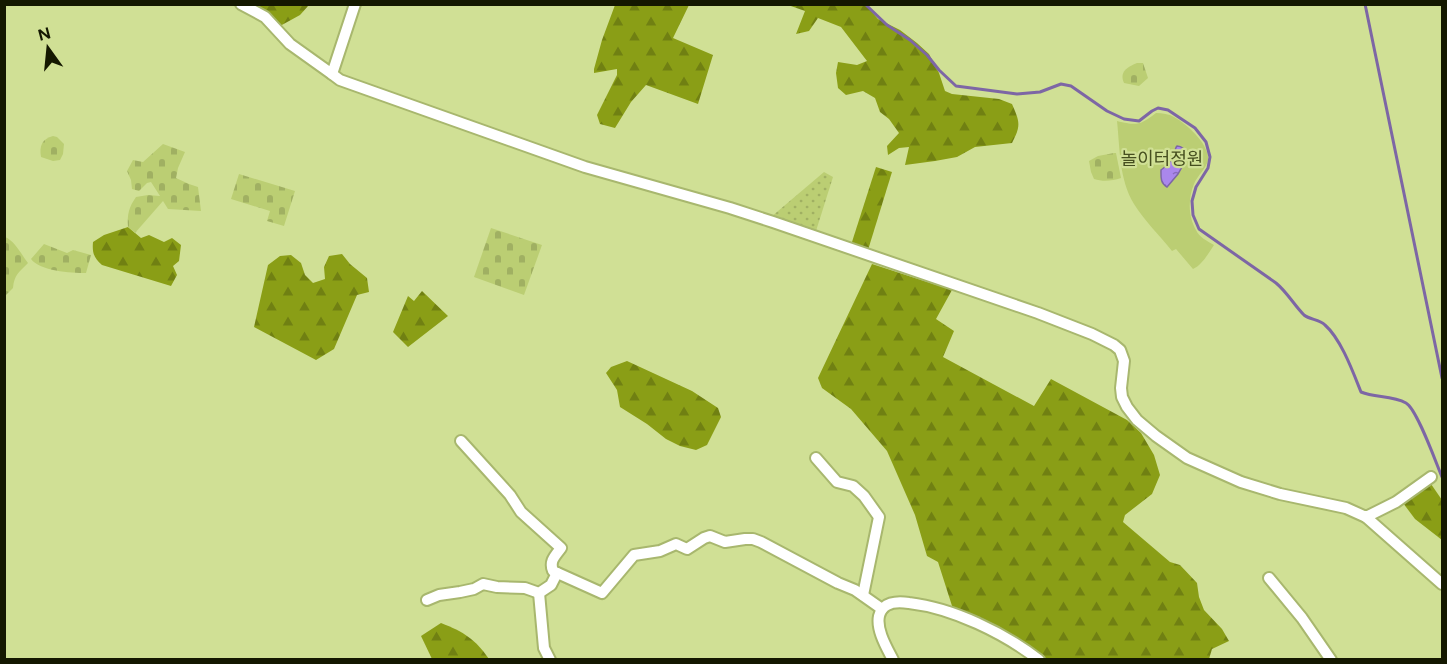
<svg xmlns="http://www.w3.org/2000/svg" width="1447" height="664" font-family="Figtree,'Noto Sans KR',sans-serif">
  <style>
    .grass { fill: url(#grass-dots) }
    .forest { fill: url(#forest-firs) }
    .cemetery { fill: url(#cemetery-stones) }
    .green { fill: #bbce73 }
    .water { fill: url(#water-ripples); stroke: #7d66a5; stroke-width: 1.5 }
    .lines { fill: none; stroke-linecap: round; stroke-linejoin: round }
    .stream { stroke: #7d66a5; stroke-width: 3 }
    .minor-casing { stroke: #a8b76e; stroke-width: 14 }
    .minor { stroke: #fff; stroke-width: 10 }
    .labels { text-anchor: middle; stroke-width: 4.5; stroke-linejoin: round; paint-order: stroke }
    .park-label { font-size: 18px; fill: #464f1f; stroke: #d0e095 }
  </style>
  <defs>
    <pattern id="grass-dots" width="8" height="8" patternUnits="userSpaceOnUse" patternTransform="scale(1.5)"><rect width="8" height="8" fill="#bbce73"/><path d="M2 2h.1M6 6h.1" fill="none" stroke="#a0b062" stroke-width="1.8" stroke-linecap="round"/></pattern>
    <pattern id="forest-firs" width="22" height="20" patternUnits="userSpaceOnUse" patternTransform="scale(1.5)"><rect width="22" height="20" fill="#8a9e16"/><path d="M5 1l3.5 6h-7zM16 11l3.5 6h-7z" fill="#708012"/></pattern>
    <pattern id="cemetery-stones" width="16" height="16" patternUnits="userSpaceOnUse" patternTransform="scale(1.5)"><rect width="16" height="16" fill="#bbce73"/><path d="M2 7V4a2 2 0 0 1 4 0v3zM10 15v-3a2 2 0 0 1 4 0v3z" fill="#a0b062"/></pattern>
    <pattern id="water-ripples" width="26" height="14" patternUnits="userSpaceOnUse" patternTransform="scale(1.5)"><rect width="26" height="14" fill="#aa87ec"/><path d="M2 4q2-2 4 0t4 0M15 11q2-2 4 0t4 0" fill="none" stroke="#896dbd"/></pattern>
  </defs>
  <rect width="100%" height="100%" fill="#d0e095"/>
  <polygon class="grass" points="824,172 833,177 816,231 771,217"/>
  <g class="forest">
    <polygon points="249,5 309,5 300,15 280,26"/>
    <polygon points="615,5 689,5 673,38 713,55 698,104 646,85 631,102 615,128 600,124 597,115 617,75 617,69 594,73 594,69 602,40"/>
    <path d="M788,5h78l12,14 22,11 17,13 12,11 10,19 6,18 7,3 47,5 13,5c8,18 9,22 0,39l-37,4 -18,10 -22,4 -30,4 4,-18 -10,1 -11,7 -1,-9 12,-13 -10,-14 -9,-7 -5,-14 -12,-7 -17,4 -8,-7 -2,-15 2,-11 19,3 10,-4 -26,-34 -23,-9 -9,13 -13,3 9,-23z"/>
    <polygon points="876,167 892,172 868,250 851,245"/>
    <path d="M128,227l13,11 8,-3 15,7 8,-4 9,7 -2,16 -6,5 4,9 -6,11 -69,-21c-8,-7 -10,-12 -9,-23l11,-7z"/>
    <polygon points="342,254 350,264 367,278 369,292 357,295 334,349 316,360 254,327 268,265 280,256 291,255 301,263 305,275 313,283 325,279 324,267 329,256"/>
    <polygon points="872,264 952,290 936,319 954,331 943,357 1034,406 1051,379 1127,420 1141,433 1154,455 1160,475 1152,494 1125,515 1123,522 1170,562 1180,565 1197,583 1199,597 1204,610 1222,629 1229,641 1212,649 1209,659 1043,659 953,609 938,562 927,556 915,515 887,451 851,409 822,388 818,378"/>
    <polygon points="422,291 448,316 408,347 393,332 408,296 414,301"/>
    <polygon points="627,361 692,391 718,408 721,417 707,445 696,450 680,446 666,439 647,424 620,407 617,390 606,373 611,367"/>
    <polygon points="1431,484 1442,500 1442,540 1415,519 1403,503"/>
    <path d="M441,623c23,9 34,16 48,36h-57l-11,-23z"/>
  </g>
  <g class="cemetery">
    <path d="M1137,63h6l5,15 -9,8 -15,-3c-5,-11 3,-16 13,-20z"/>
    <path d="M53,136l4,1 7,7 -1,10 -3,6 -7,1 -12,-4c-2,-11 1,-18 12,-21z"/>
    <path d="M163,144l22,8 -7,16 -2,10 13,6 9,3 3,24 -33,-2 -5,-8 -28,32 -7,-6c-1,-13 1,-20 8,-30l12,-2 12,1 -9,-14 -4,1 -8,8 -7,-2 -1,-9 -4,-9 6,-11 10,2z"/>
    <path d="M1114,153h2l5,25c-9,3 -18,4 -27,1l-3,-7 -2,-11 9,-5z"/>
    <polygon points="239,174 295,191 284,226 267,221 270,211 231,199"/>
    <polygon points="491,228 542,245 524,295 474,277"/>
    <path d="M5,237c10,4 16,17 23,26 -9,9 -14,12 -15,25l-8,8z"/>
    <path d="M44,244l23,9 6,-3 18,5 -5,18c-16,0 -46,-2 -55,-14z"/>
  </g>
  <path class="green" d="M1156,113c6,0 13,1 18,4 13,7 36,28 34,43 -2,9 -11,16 -14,24 -6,14 -6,33 2,46 3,7 11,11 18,15 -6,9 -12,20 -21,24l-17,-20 -4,2c-12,-15 -28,-31 -38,-47 -15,-25 -14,-55 -17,-83 21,5 23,4 39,-8z"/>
  <path class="water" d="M1177,146c6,0 9,5 11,10l-10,18 -11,13c-7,-4 -6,-10 -6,-17 6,-4 11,-10 14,-16 0,-3 0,-6 2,-8z"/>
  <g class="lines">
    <g class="stream">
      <path d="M865,4l22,21 23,15 17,15 12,15 17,16 61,8 23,-2 21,-8 10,2 36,25 17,8 15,2 13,-10 6,-3 10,2 27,18 11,14 4,15 -2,11 -12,19 -4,14 1,14 6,14 77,54c11,9 18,22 28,32 6,5 15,4 21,10 16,14 28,47 36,67 14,6 31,3 45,11 11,6 30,60 36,74"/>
      <polyline points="1365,4 1442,378"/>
    </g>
    <defs>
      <g id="minor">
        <polyline points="241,4 265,17 290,44 332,74 355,4"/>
        <polyline points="332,74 340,80 585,167 730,208 773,222 1038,313 1092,334 1114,345 1120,350 1124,361 1121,388 1122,397 1127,407 1137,420 1156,436 1187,458 1241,482 1280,494 1346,508 1366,517 1396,502 1431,477"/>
        <path d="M461,441l49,54 11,17 40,36c-6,8 -12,13 -8,23l49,22 32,-38 26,-4 16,-7 11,5 17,-11 6,-2 15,6 20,-3h8l8,3 77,41 17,7 27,19"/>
        <polyline points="816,458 837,482 853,486 864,496 879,517 863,595"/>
        <polyline points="1366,517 1442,584"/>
        <polyline points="1269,578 1302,618 1331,660"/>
        <polyline points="539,593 544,648 550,660"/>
        <polyline points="427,600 439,595 460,592 474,589 483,584 497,587 525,588 539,593 551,585 557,573"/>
        <path d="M893,660c-6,-12 -17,-30 -14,-44 3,-14 18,-15 30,-13 44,5 95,30 130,57"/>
      </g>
    </defs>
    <use href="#minor" class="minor-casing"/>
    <use href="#minor" class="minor"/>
  </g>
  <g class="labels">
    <g class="park-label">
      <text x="1162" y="165">놀이터정원</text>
    </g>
  </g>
  <rect width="1447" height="664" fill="none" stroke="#141800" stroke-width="12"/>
  <g transform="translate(48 48) rotate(345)" stroke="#d0e095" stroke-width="4.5" paint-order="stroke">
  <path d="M0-4.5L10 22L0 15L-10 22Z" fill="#141800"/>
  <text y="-9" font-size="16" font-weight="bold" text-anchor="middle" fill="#141800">N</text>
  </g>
</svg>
